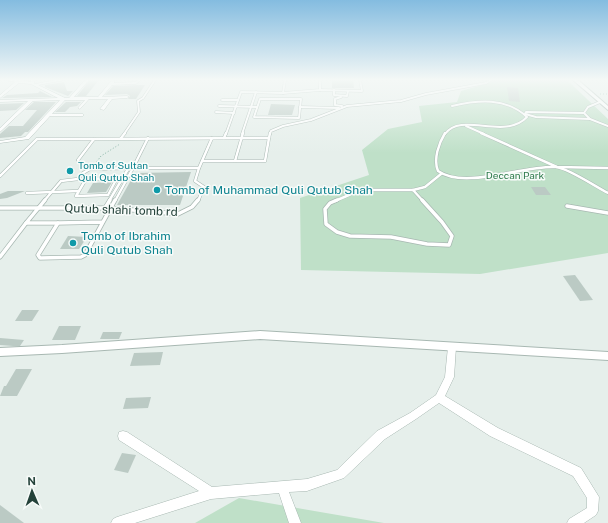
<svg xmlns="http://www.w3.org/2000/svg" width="608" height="523" font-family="'Public Sans',sans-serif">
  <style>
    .green { fill: #bfe0c8 }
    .building { fill: #bbcac4 }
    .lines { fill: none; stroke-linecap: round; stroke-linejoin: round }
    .service-far2-casing { stroke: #a8b8b2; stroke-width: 3 }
    .service-far1-casing { stroke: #a8b8b2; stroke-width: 3.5 }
    .service-casing { stroke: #a8b8b2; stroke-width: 5 }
    .minor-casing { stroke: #a8b8b2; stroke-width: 1 }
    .tertiary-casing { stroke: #a8b8b2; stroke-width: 2 }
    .path { stroke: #86b3a5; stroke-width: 1; stroke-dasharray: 1 2; stroke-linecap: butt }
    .service-far2 { stroke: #fff; stroke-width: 2 }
    .service-far1 { stroke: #fff; stroke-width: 2.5 }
    .service { stroke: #fff; stroke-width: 3.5 }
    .minor { fill: #fff; fill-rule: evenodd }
    .tertiary { fill: #fff; fill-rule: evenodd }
    .culture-dot { fill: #0f9aa8; stroke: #f7fbf9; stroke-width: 1.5 }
    .labels { text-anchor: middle; stroke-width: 3; stroke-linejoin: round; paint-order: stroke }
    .far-culture-label { font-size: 10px; fill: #0d838f; stroke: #f7fbf9; text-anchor: start }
    .far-park-label { font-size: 10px; fill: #2d7a4b; stroke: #f7fbf9 }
    .culture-label { font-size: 12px; fill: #0d838f; stroke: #f7fbf9; text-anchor: start }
    .street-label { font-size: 12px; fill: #24423a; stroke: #f7fbf9 }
  </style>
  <rect width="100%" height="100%" fill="#e6efeb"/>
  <g class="green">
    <polygon points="496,80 567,80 608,119 608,253 480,274 301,270 300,198 369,175 362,150 388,129 422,122 419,106 457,102 461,91 489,83"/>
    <polygon points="239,498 384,523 195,523"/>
  </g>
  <g class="building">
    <polygon points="90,80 99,80 86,96 77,96"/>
    <polygon points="332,80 353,80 354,88 332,88"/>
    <polygon points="64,82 67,91 73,91 68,96 45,87 45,85"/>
    <polygon points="137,85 145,85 136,99 128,99 130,96 127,94 105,95 113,86"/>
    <polygon points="507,87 518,88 520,102 509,101"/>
    <polygon points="40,91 52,97 2,98 7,95 38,93"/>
    <polygon points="34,102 56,102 28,132 25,132 21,136 0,138 0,134 9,126 23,126 37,110 25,110"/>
    <polygon points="66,102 81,102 77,106 70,107 65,112 55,112"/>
    <polygon points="0,103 0,104 24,103 16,110 0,111"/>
    <polygon points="271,104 295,105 292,115 268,115"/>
    <polygon points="191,172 180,205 117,205 135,173"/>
    <polygon points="112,182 106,192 87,193 93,183"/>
    <polygon points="531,187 545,187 551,195 536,195"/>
    <polygon points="8,191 25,191 7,198 0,199 0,194"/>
    <polygon points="68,236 87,237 79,249 60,249"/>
    <polygon points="575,275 593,300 580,301 563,276"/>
    <polygon points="22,310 39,310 32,321 15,321"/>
    <polygon points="59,326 81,326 75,340 52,340"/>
    <polygon points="103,332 122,332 119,339 100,339"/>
    <polygon points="0,338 24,340 20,346 13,346 0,345"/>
    <polygon points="163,352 160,365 130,366 134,353"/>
    <polygon points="16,369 32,369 17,396 0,396 4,386 6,386"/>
    <polygon points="151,397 148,408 123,409 126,398"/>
    <polygon points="122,453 136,455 128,473 114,470"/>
    <polygon points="0,505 24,523 0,523"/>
  </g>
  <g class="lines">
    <defs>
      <g id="service-far2">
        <polyline points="320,90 362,91 360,80"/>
        <polyline points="334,90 334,95 347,96 348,91"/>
        <polyline points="283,93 320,90 320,81"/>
        <polyline points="341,97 335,99 335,105 342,106"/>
        <polygon points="260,99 301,99 299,118 254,117"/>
        <polyline points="222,100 238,100"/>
        <polyline points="600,102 588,107 584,113 590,119 608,126"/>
        <polyline points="219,106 257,107"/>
        <polyline points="300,107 339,108"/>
        <polyline points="216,112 234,113"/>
        <polyline points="584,113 526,112 525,114 536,117 590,119"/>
        <polyline points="466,126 484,134"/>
        <polyline points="124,134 139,112 138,101 143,98 155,80"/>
        <polyline points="226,134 241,92 283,93 285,80"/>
        <polyline points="242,134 256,92"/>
        <polyline points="270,134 271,131 283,126 311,120 347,106 401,101 426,94 486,83 491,80"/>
        <path d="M445,134c17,-23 59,7 82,-17 -21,-20 -49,-17 -75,-11"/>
      </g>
      <g id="service-far1">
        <path d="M445,133c-6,10 -12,26 -7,38 27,19 85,-6 118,-4 12,1 40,20 52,26"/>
        <polyline points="481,133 557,167 608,168"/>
        <polyline points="121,138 125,133"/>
        <polyline points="224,138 226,133"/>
        <polyline points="78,160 94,139 269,138 270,133"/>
        <polyline points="202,161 265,161 269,138"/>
        <polyline points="235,161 243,133"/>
        <polyline points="0,176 37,139 94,139"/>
        <polygon points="117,178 108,195 76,196 86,179"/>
        <polyline points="413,190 423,201"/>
        <polyline points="413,190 425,187 441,174"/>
        <polyline points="27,193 79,191"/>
        <polyline points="44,201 61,181 78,179 83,173 90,169 133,168 148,138"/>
        <polyline points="109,201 128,169"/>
        <polyline points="115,201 133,168 199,168 212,138"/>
        <polyline points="198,201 204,187 195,181 199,168"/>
        <polyline points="335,201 356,192 371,190 413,190"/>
      </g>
      <g id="service">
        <polyline points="45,200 26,223 58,223"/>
        <polyline points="337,200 330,203 325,209 326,224 337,232 350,236 391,237 427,244 449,245 452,236 442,222 422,200"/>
        <polyline points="567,206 608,213"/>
        <polyline points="0,208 110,208 178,214 192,207 198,200"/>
        <polyline points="105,208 110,200"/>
        <polyline points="103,222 58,223 38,255 40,258 81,257 85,255 115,200"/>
        <polyline points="0,257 26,223"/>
      </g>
      <g id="minor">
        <polygon points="4,80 22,80 31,82 31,80 35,80 34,83 35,84 56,80 65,80 38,85 65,98 69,98 85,80 89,80 74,97 98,97 112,80 114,80 114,83 135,82 137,80 141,80 136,84 112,85 102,97 127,96 129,97 127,98 112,99 104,110 100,109 108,99 89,99 80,109 78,108 85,100 65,100 52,114 83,114 83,116 50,116 29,139 0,143 0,141 25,137 60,100 33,101 0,132 0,128 28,101 0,102 0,100 58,98 31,84 19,83 0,98 0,95 15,82"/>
        <polygon points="452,343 455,344 456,347 454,377 445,396 498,428 581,468 599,497 598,511 596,515 584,523 567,523 569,519 587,508 587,498 573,476 490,436 439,403 416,419 385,439 344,478 307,491 289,492 301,523 289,523 279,493 211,499 135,523 111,523 113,519 117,517 199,491 119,440 118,436 119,432 123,431 127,432 212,487 307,479 337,470 377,431 410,413 436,395 445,377 448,347 449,344"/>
      </g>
      <g id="tertiary">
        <polygon points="573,80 578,80 608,106 608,110"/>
        <polygon points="260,331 608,352 608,360 260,339 62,353 0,356 0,348 62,345"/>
      </g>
    </defs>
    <use href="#service-far2" class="service-far2-casing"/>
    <use href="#service-far1" class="service-far1-casing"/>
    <use href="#service" class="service-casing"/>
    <use href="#minor" class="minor-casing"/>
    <use href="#tertiary" class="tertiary-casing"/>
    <g class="path">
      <polyline points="600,94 608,94"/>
      <polyline points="95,164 101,156 120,144"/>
    </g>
    <use href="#service-far2" class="service-far2"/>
    <use href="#service-far1" class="service-far1"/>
    <use href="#service" class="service"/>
    <use href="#minor" class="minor"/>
    <use href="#tertiary" class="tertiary"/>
  </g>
  <linearGradient id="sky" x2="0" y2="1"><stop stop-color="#84bce0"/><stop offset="0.52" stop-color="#f4f8f6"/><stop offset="1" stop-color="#f4f8f6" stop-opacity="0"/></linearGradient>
  <rect width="608" height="153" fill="url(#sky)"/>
  <g class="culture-dot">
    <circle cx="70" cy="171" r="4"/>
    <circle cx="157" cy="190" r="4"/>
    <circle cx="73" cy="243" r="4"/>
  </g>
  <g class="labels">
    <g class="far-culture-label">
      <text x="78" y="169">Tomb of Sultan<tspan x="78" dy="12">Quli Qutub Shah</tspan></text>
    </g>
    <g class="far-park-label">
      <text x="515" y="179">Deccan Park</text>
    </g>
    <g class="culture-label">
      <text x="165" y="194">Tomb of Muhammad Quli Qutub Shah</text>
      <text x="81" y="240">Tomb of Ibrahim<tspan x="81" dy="14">Quli Qutub Shah</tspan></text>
    </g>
    <g class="street-label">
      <text transform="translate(121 210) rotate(2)" y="4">Qutub shahi tomb rd</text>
    </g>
  </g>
  <g transform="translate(32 491) rotate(358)" stroke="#f7fbf9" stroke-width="3" paint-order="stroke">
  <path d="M0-3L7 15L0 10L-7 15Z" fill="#24423a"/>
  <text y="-6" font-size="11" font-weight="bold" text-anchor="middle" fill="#24423a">N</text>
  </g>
</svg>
